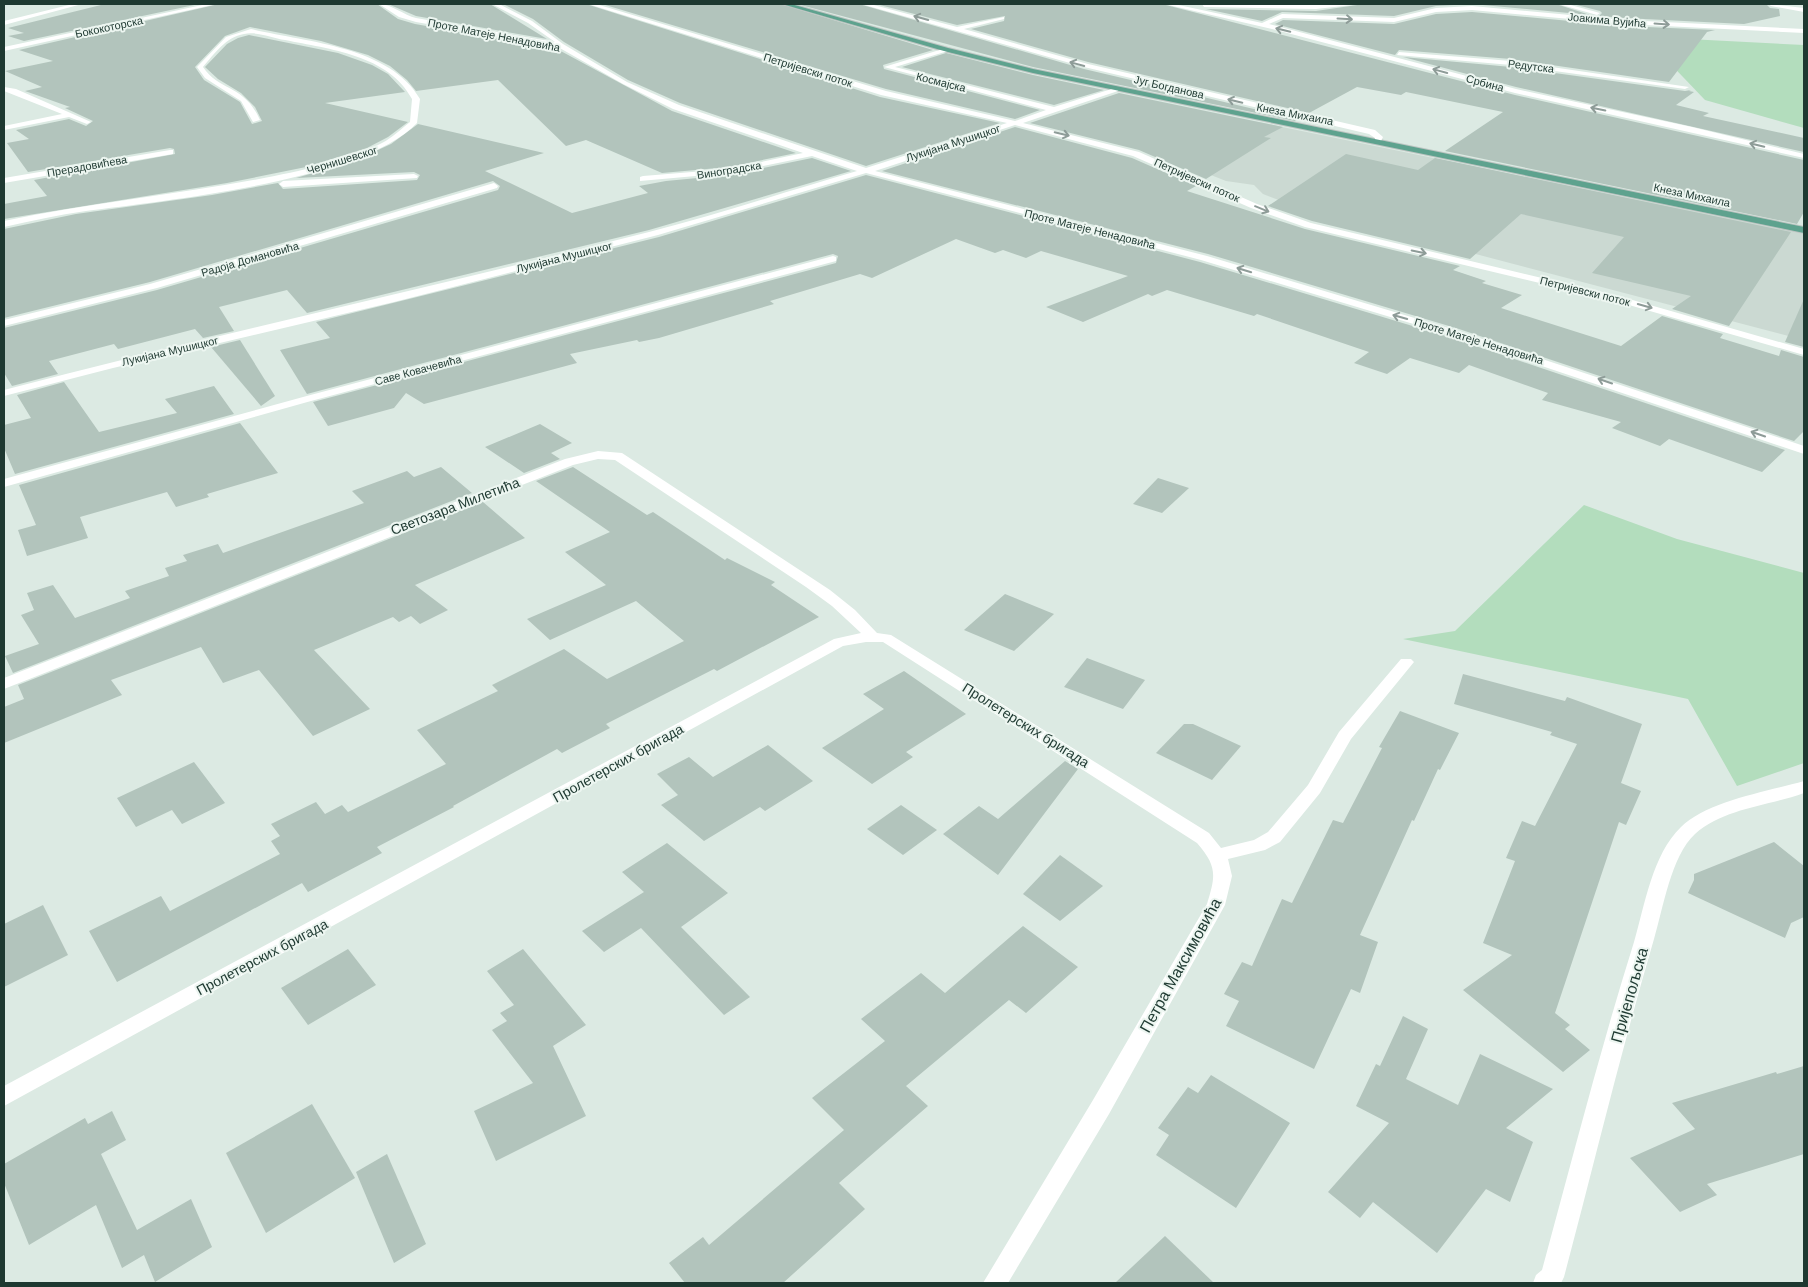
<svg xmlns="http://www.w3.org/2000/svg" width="1808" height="1287" font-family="'DM Sans',sans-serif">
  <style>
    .built { fill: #cbd9d2 }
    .green { fill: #b3ddbd }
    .building { fill: #b2c4bc }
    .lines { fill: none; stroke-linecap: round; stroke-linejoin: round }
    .major-casing { stroke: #bcc4c1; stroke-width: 2 }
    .minor { fill: #fff; fill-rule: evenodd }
    .major { fill: #5ea28e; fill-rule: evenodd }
    .oneway { stroke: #8e9c98 }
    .labels { text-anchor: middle; stroke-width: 4; stroke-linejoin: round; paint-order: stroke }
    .far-street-label { font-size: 11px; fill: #1e3931; stroke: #edf6f1 }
    .street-label { font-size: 14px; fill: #1e3931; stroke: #edf6f1 }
    .near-street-label { font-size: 16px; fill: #1e3931; stroke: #edf6f1 }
  </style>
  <rect width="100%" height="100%" fill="#dceae3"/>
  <polygon class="built" points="1190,111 1258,122 1804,234 1804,340 1300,208 1263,194 1254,185 1226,181 1158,154"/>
  <g class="green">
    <polygon points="1669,38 1804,45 1804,128 1705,100 1661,54"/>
    <polygon points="1584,505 1677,539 1804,573 1804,763 1737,786 1688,699 1403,639 1455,631"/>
  </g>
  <g class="building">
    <polygon points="105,4 199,4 24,41 8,36 24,33 8,28"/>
    <polygon points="219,4 377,4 398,19 415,24 557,49 672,111 796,153 729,167 662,173 586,140 566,146 498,80 416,91 407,80 390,66 368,55 321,41 250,27 225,36 195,67 204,80 240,102 252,124 262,121 255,107 241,93 218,79 205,67 227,44 238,38 249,35 338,53 372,65 388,74 405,92 325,103 408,122 388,137 367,148 306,167 227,183 4,219 4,204 47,196 34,180 175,154 174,149 170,148 28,172 7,143 29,139 16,130 69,119 86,126 93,121 65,108 70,107 25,91 42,87 5,71 53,61 19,50"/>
    <polygon points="388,4 490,4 547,39 416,16"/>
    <polygon points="503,4 586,4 880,97 1000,123 866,166 680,103 628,80 564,42 533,19"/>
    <polygon points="602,4 780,4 933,50 883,65 884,69 1040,110 1015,119 886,89"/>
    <polygon points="797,4 859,4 1084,69 1297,119 1295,121 1033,67"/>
    <polygon points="876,4 1162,4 1515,95 1804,160 1804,212 1797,224 1445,151 1503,112 1406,92 1401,95 1357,87 1309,113 1088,62 971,29 1004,21 1005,16 957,25"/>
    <polygon points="1364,4 1556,4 1590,15 1472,4 1436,6 1394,16 1282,12 1262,21 1206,9 1316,11"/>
    <polygon points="1573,4 1766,4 1770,8 1779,9 1780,16 1744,24 1624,18 1599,16 1602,13 1600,11"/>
    <polygon points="1472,12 1624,26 1715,30 1707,32 1669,82 1511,59 1399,50 1395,55 1275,24 1283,20 1394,24 1436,14"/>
    <polygon points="946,53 1033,75 1104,90 1054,105 902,67"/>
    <polygon points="1403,57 1511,67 1685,91 1691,90 1689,91 1694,92 1676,105 1709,113 1703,116 1804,138 1804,152 1516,87"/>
    <polygon points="1119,93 1283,127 1264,137 1271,138 1206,179 1139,150 1030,123"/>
    <polygon points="418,124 544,153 485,171 572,213 648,193 639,186 666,181 729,175 812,158 851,171 649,230 307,313 287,290 219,307 234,331 203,338 195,329 118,349 114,344 49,361 58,374 12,386 4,373 4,328 157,290 498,190 500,186 493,181 150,282 4,318 4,229 76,214 212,195 278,183 283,189 417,180 420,175 414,172 296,178 354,161 391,144"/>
    <polygon points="1015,127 1132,158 1196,186 1187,191 1305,229 1460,266 1453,270 1486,281 1482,283 1522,295 1501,308 1621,346 1662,316 1723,334 1720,338 1779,356 1781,350 1804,357 1804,431 1794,441 1459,329 1208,254 882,171"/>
    <polygon points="1346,154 1418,170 1435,158 1791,232 1729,326 1672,309 1691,296 1592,273 1624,237 1521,214 1470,259 1312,221 1268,206"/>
    <polygon points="866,175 1200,262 1449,337 1785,450 1762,472 1669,439 1660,446 1612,428 1621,422 1542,400 1548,393 1469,365 1459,373 1410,358 1387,374 1354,363 1369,352 1257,314 1254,316 1167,290 1152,296 1148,294 1083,322 1046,307 1128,276 1041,251 1026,258 1003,250 995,253 956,239 872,278 860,274 770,301 774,304 659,338 639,342 637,340 570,354 577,363 424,404 406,393 394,408 328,426 313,402 836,263 838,256 833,254 307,394 280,350 330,338 316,322 659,237"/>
    <polygon points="1804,299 1804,347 1785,342"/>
    <polygon points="240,340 275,396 261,406 211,347"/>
    <polygon points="64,382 99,432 177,413 165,399 214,386 234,414 15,474 4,448 4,425 31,418 17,395"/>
    <polygon points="240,423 278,473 207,494 209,497 176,507 167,492 80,517 88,538 27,556 18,530 36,525 19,485"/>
    <polygon points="540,424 572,443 551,453 560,459 524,473 485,447"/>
    <polygon points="441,467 472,493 13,673 5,656 39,644 21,615 34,610 27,593 53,585 75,618 130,598 125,591 169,576 165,568 187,561 183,555 218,544 223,553 364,503 352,491 407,471 414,477"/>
    <polygon points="573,467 647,515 653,512 725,560 727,558 775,582 771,585 819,617 717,671 714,669 606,724 610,728 562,753 557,749 453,806 454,807 377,847 382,853 308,892 302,883 117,982 89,931 161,896 170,911 280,854 271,841 280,836 271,824 316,802 325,814 342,805 348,812 446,764 417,730 498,691 492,685 564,649 607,679 684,641 636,601 550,640 527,619 606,585 565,552 610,532 536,481"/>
    <polygon points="1158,478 1189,488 1162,513 1133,504"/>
    <polygon points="483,502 525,538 415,585 448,610 420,624 411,616 399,622 393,617 314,650 370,709 313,736 259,670 223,683 201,647 111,680 122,695 4,743 4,707 24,699 18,685"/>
    <polygon points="1005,594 1054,614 1014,651 964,630"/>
    <polygon points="1087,658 1145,680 1123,709 1064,687"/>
    <polygon points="904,671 966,714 906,752 913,757 872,784 822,748 884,709 863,694"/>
    <polygon points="1463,674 1565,701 1567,697 1642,724 1621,783 1641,791 1626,825 1619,822 1555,1013 1570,1025 1565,1029 1590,1050 1563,1072 1463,990 1512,955 1483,943 1515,861 1506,858 1522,821 1535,826 1577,744 1550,735 1552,732 1454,704"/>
    <polygon points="1400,711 1459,733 1440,770 1438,769 1414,821 1412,820 1360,935 1378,942 1360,993 1351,989 1314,1069 1226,1026 1239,1001 1224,994 1242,962 1252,966 1282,899 1292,903 1333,820 1343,823 1382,748 1379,747"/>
    <polygon points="1184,724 1193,724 1241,746 1212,780 1156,753"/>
    <polygon points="768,745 813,781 765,811 760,807 704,841 661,805 678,795 657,774 689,757 713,777"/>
    <polygon points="1065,761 1078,769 998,875 943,834 979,806 998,819"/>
    <polygon points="194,762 225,803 182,824 172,810 136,827 117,798"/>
    <polygon points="901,805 937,830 903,855 867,829"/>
    <polygon points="1774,842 1804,866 1804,917 1791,923 1785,938 1688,893 1694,880 1694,874"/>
    <polygon points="667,843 728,893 681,927 750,997 724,1015 641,928 604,952 582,931 644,892 622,872"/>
    <polygon points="1060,855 1103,886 1060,921 1023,894"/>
    <polygon points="43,905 68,955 4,987 4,924"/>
    <polygon points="1023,926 1078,967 1026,1013 1009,1000 906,1086 928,1106 839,1183 865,1209 783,1283 685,1283 669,1263 703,1237 709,1245 844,1130 812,1098 885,1041 861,1019 921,973 945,993"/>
    <polygon points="348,949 376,985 308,1025 281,988"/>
    <polygon points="523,949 586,1025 553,1046 586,1116 496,1161 474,1111 533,1083 492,1030 507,1021 500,1013 514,1005 487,971"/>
    <polygon points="1403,1016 1428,1029 1406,1079 1458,1105 1480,1054 1553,1089 1506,1128 1533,1142 1510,1202 1486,1189 1437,1253 1373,1202 1360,1218 1328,1192 1389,1123 1356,1106 1376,1064 1380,1066"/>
    <polygon points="1804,1066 1804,1154 1707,1184 1717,1195 1680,1212 1630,1158 1695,1129 1672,1103 1776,1072 1777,1074"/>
    <polygon points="1211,1075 1290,1123 1236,1208 1156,1155 1169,1135 1158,1128 1188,1087 1198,1093"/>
    <polygon points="312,1104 355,1178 266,1233 226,1153"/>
    <polygon points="112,1111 126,1140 101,1154 137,1230 191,1199 212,1247 155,1282 144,1255 122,1268 96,1205 29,1245 4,1183 4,1164 85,1118 88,1124"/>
    <polygon points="387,1154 426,1244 394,1263 356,1172"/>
    <polygon points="1165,1236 1214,1283 1115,1283"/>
  </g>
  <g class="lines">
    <defs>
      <polygon id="major" points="782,4 791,4 948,48 1033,69 1804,227 1804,233 1033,73 944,51"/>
    </defs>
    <use href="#major" class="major-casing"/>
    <g class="minor">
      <polygon points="73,4 82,4 4,25 4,21"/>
      <polygon points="207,4 217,4 4,51 4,47"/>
      <path d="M379,4c10,-1 25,11 37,14l139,24 -27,-19 -36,-19h7l33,17 31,23 64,38 52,23 187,63 141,-45 -126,-28 -293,-91h8l290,87 129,30 31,-11 -162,-43 62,-19 2,3 -53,16 159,40 64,-20v4l-95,32 116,29 118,52 54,19 311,74 182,52v6l-189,-54 -310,-74 -54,-19 -118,-52 -118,-31 -140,46 332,85 251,75 346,115v8l-354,-119 -249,-75 -335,-87 -208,62 -264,67 -281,66 -109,28v-6c214,-56 430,-103 645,-158 70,-18 139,-41 208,-61l-45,-15 -83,17 -89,8v-4l3,-1 86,-7 74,-16 -130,-44 -50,-25 -65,-37 -142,-25 -17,-5z"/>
      <polygon points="861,4 870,4 957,27 1004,17 1004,19 964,29 1088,64 1375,130 1383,137 1380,143 1374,143 1375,138 1369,134 1084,67"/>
      <polygon points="1164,4 1174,4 1262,23 1282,14 1394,18 1436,8 1472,6 1624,20 1804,29 1804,33 1624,24 1472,10 1436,12 1394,22 1283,18 1269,24 1516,89 1692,127 1804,154 1804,158 1515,93 1276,30"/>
      <polygon points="1202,4 1362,4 1316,9 1204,7"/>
      <polygon points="1558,4 1567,4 1600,13 1597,15"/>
      <polygon points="1768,4 1804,8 1804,12 1771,6"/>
      <path d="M251,29c54,13 139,17 169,70l-3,24c-55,58 -250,77 -331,88 -28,4 -55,10 -82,16v-6c84,-18 170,-26 255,-42 41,-8 86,-17 123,-36 10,-5 19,-14 28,-21l2,-23c-23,-44 -83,-50 -127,-59 -13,-2 -28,-9 -41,-6 -18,3 -30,20 -41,33 17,25 41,17 57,53l-7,2 -12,-21 -36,-23 -8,-11 29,-30z"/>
      <polygon points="1399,52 1511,61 1689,87 1685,89 1511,65 1397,55"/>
      <polygon points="4,87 16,89 91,122 87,124 69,117 4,130 4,126 62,114 4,91"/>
      <polygon points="170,150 173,150 173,154 4,183 4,178"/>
      <polygon points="414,174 418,176 417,178 283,187 279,184 283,181"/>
      <polygon points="494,183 498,186 497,188 157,288 4,326 4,320 150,284"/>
      <polygon points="833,256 836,257 836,261 311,401 4,487 4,479 303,397"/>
      <path d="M598,451l24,2 208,137 25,20 22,23 14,2 318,198 12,15 33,-8 14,-8 40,-47 31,-53 62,-73h10l3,3 -63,77 -31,54 -40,49 -15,8 -37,9 4,17 -7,29 -116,209 -101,169h-25l110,-183 114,-196c9,-29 10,-38 -10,-61l-314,-201h-17l-23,4 -839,460v-20l830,-447 27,-6 -29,-27 -26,-19 -191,-127 -17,-1 -25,6 -569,224v-11l561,-219z"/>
      <path d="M1804,781v12c-35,13 -80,15 -109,41 -24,22 -32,75 -41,105 -33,112 -60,225 -90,338l-3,6h-28l3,-8 6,-5c30,-110 58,-220 92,-328 11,-37 18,-87 47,-115 26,-26 88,-36 123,-46z"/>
    </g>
    <use href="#major" class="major"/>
  </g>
  <defs><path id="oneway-shaft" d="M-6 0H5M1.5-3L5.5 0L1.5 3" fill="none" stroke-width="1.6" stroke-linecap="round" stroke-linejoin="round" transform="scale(1.25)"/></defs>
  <g class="oneway">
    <use href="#oneway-shaft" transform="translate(921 18) rotate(-164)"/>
    <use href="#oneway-shaft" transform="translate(1345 19) rotate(3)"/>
    <use href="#oneway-shaft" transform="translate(1662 24) rotate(4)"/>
    <use href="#oneway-shaft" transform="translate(1283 30) rotate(-166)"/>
    <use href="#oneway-shaft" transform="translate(1077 64) rotate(-165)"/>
    <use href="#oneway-shaft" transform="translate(1440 71) rotate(-165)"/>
    <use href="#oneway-shaft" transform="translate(1235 101) rotate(-167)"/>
    <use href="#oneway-shaft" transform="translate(1598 109) rotate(-168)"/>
    <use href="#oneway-shaft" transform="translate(1062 134) rotate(13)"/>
    <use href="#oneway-shaft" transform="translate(1757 145) rotate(-166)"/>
    <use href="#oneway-shaft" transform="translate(1262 209) rotate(22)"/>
    <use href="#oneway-shaft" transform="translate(1419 252) rotate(12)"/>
    <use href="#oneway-shaft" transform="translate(1244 270) rotate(-163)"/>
    <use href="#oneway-shaft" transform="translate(1645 306) rotate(16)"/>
    <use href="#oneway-shaft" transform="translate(1400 317) rotate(-164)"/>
    <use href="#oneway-shaft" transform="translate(1605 381) rotate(-161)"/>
    <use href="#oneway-shaft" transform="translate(1758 434) rotate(-161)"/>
  </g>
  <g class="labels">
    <g class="far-street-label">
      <text transform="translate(1607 20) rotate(5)" y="4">Јоакима Вујића</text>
      <text transform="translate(109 27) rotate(-12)" y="4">Бококоторска</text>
      <text transform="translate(494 35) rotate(11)" y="4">Проте Матеје Ненадовића</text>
      <text transform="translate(1531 66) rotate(7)" y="4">Редутска</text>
      <text transform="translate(808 70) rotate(17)" y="4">Петријевски поток</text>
      <text transform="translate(941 82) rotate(14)" y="4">Космајска</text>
      <text transform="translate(1485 83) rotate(15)" y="4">Србина</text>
      <text transform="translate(1169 87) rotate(13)" y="4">Југ Богданова</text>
      <text transform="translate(1295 114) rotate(11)" y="4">Кнеза Михаила</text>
      <text transform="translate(953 143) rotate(-18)" y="4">Лукијана Мушицког</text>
      <text transform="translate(342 160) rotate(-17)" y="4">Чернишевског</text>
      <text transform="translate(87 166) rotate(-10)" y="4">Прерадовићева</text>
      <text transform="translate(729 170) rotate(-9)" y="4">Виноградска</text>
      <text transform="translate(1197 180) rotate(24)" y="4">Петријевски поток</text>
      <text transform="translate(1692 195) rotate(12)" y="4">Кнеза Михаила</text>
      <text transform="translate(1090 229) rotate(14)" y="4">Проте Матеје Ненадовића</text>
      <text transform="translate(564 257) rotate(-14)" y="4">Лукијана Мушицког</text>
      <text transform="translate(250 259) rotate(-16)" y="4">Радоја Домановића</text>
      <text transform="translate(1585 291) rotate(14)" y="4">Петријевски поток</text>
      <text transform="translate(1479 341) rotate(17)" y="4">Проте Матеје Ненадовића</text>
      <text transform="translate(170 351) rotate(-13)" y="4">Лукијана Мушицког</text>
      <text transform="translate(418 370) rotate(-15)" y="4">Саве Ковачевића</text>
    </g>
    <g class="street-label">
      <text transform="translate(455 506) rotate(-21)" y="5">Светозара Милетића</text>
      <text transform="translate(1026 725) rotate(32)" y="5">Пролетерских бригада</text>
      <text transform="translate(618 763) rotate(-29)" y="5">Пролетерских бригада</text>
      <text transform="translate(262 957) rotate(-28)" y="5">Пролетерских бригада</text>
    </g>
    <g class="near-street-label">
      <text transform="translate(1180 965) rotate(-61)" y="6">Петра Максимовића</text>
      <text transform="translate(1629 995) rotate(-74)" y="6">Пријепољска</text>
    </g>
  </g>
  <rect width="1808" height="1287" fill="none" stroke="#1e3931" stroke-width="10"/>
</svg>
